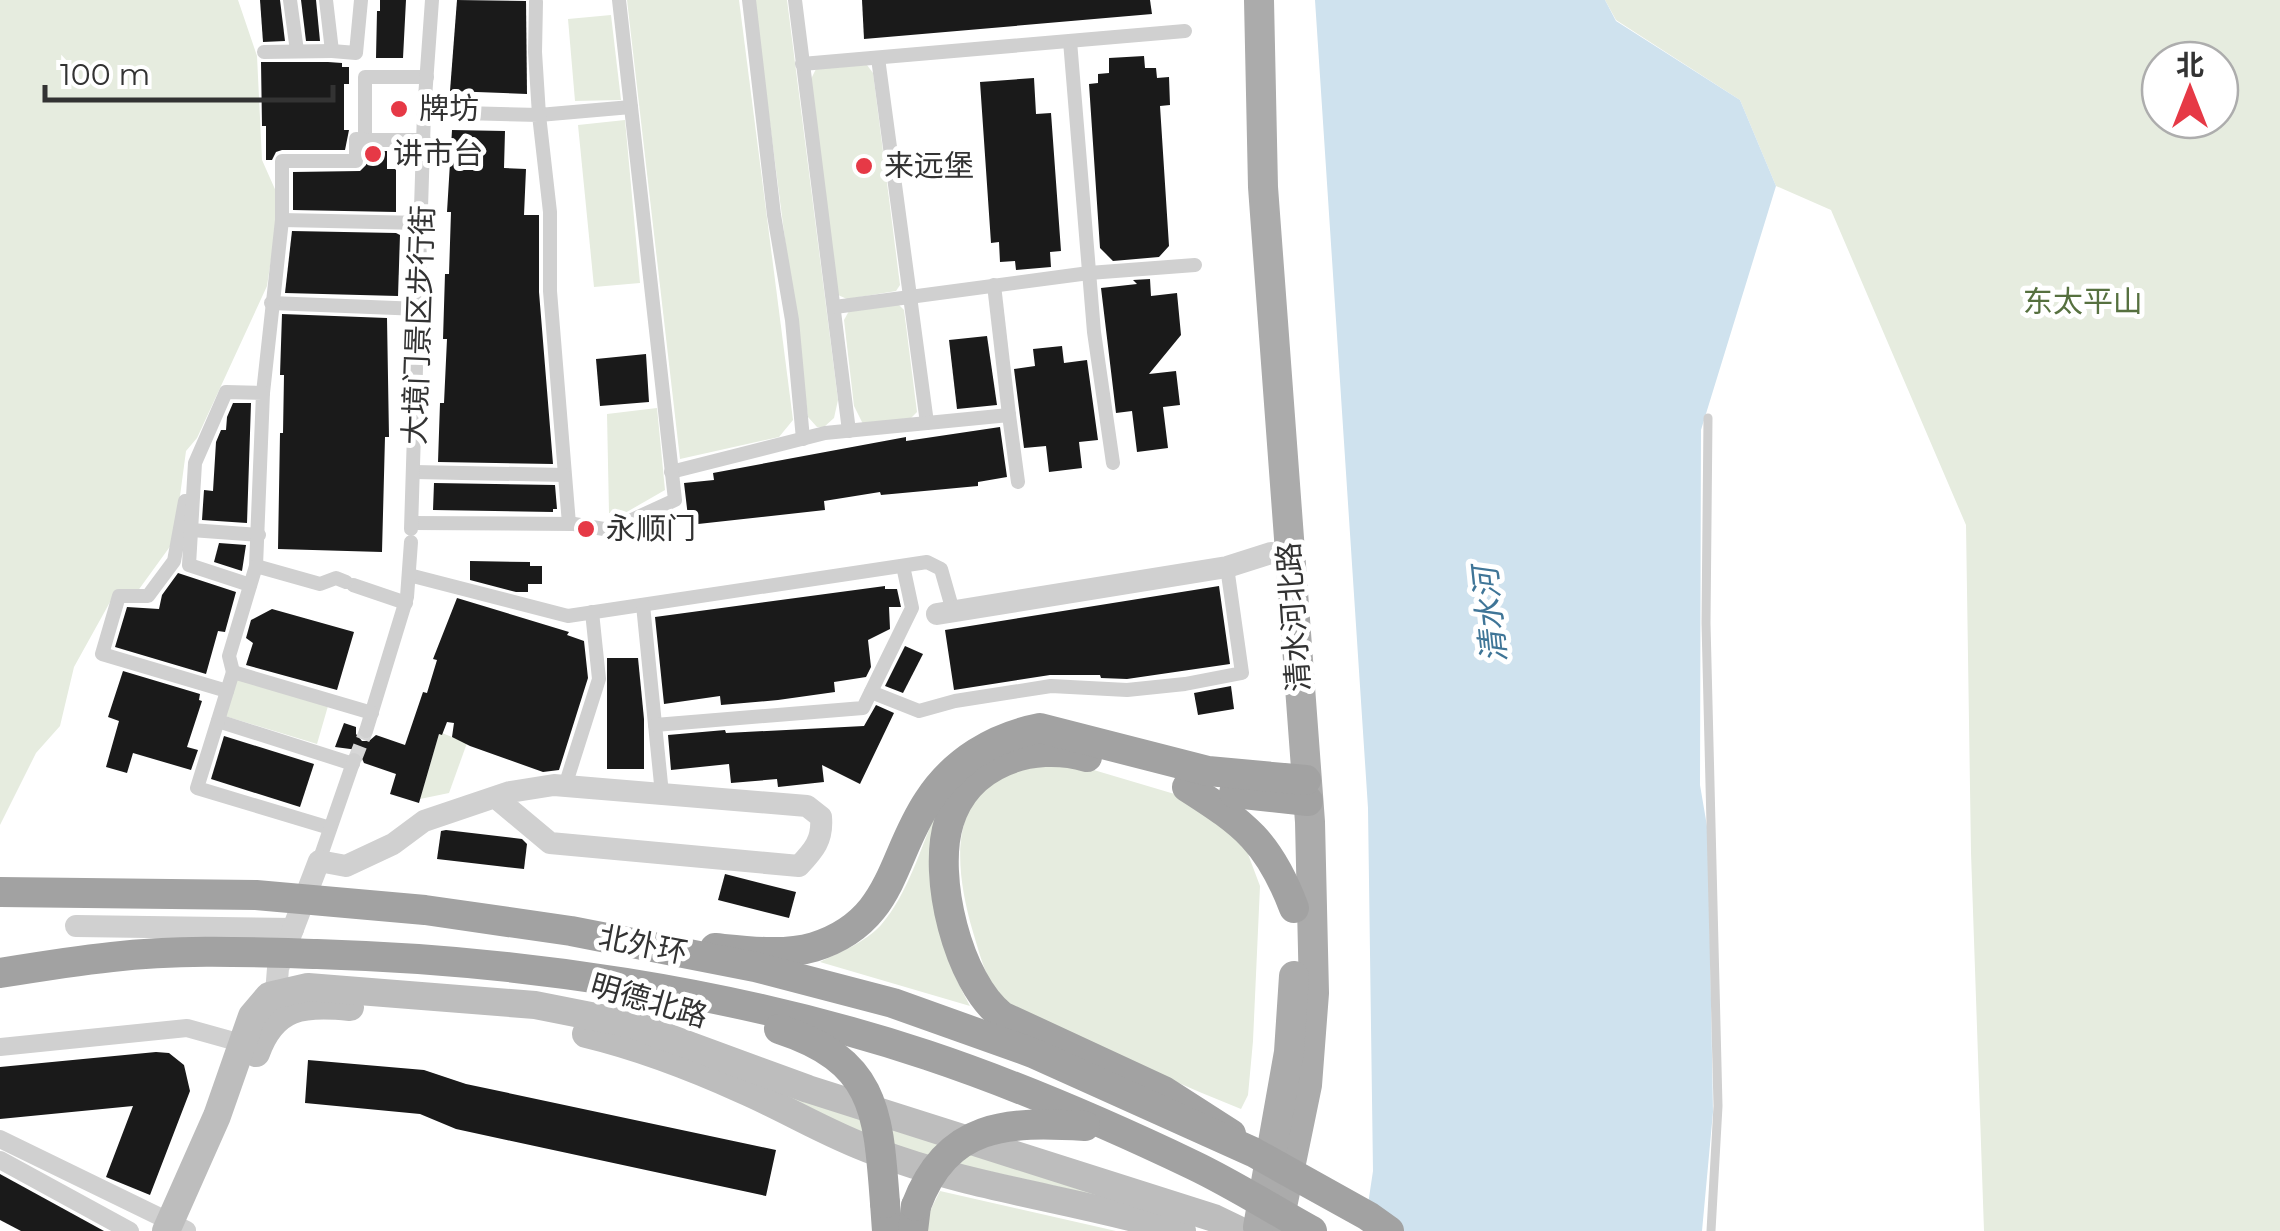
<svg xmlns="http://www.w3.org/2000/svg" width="2280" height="1231" font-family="Montserrat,'Noto Sans SC',sans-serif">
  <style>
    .green { fill: #e6ecdf; fill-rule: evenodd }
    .water { fill: #cfe2ee }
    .building { fill: #1a1a1a }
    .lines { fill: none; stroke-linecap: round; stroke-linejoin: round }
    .pedestrian-tunnel { stroke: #d6d6d6; stroke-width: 14; stroke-dasharray: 14 7; stroke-linecap: butt }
    .service { stroke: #d0d0d0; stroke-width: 9 }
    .pedestrian { stroke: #d0d0d0; stroke-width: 14 }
    .minor { stroke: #d0d0d0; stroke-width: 18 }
    .tertiary { stroke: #d0d0d0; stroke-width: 22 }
    .secondary { stroke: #bdbdbd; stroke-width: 28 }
    .primary { stroke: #ababab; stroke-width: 30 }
    .trunk { stroke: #a2a2a2; stroke-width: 30 }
    .trunk-bridge { stroke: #a2a2a2; stroke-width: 30 }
    .poi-dot { fill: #e63946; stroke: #fff; stroke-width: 4 }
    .labels { text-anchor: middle; stroke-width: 10; stroke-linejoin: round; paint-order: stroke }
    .poi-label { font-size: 30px; fill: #333; stroke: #fff; text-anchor: start }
    .park-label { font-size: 30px; fill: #56703f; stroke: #fff }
    .street-label { font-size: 30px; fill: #333; stroke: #fff }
    .water-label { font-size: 32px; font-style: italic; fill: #3f7597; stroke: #fff }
  </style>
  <rect width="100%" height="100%" fill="#fff"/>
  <g class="green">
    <polygon points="0,0 238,0 257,56 262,160 278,196 277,220 267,286 197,438 186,451 174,541 137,592 115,593 74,667 60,726 36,753 0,825"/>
    <polygon points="627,0 739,0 793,420 779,437 680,459"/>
    <polygon points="754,0 787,0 838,400 834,418 824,427 817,427 808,417"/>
    <path d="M1605,0h675v1231h-296l-13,-378 -5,-328 -135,-315 -55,-24 -36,-86 -124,-80zM2160,60h60v60h-60z"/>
    <polygon points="611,15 621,100 575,101 568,19"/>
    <polygon points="867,65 873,73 900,285 896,291 847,299 838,295 810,81 816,69"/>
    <polygon points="625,120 640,283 594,287 578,125"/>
    <polygon points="898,304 904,310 917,412 911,418 863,424 854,406 844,320 849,311"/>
    <polygon points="657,408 665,490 625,513 609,513 607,414"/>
    <polygon points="237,678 328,706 317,744 225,716"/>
    <polygon points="442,733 467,743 449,793 420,799 439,734"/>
    <path d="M1047,765l40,3 101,30 57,48 15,40 -7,155 -5,54 -7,14c-55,-22 -108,-46 -161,-71 -22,-11 -48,-19 -69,-33 -23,-15 -30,-47 -38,-73 -22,-76 -26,-158 74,-167z"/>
    <path d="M937,810c-13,79 -4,126 33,196l-150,-44c20,-10 46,-20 61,-37 27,-31 40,-78 56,-115z"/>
    <polygon points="758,1080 1108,1198 908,1153 853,1133"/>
    <polygon points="940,1191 1116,1231 927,1231 929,1213"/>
  </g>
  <polygon class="water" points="1315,0 1605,0 1616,21 1740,100 1776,186 1701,430 1700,785 1708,832 1713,1112 1702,1231 1364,1231 1373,1171 1368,808"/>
  <g class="building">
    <polygon points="260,0 280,0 285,41 263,42"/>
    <polygon points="301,0 316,0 320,41 306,41"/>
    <polygon points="380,0 406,0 403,58 376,58 377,11 380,11"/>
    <polygon points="457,0 526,1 527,94 450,91"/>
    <polygon points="862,0 1150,0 1152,14 864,39"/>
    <polygon points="1144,56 1145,68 1156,68 1157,78 1169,77 1170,105 1160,106 1169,246 1159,257 1113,261 1100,248 1089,84 1098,83 1098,74 1109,73 1109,58"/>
    <polygon points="261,62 328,62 342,63 342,67 349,67 349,84 344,84 344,130 349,130 345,150 282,150 276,152 272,160 266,160 266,126 262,126"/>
    <polygon points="1034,78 1036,114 1051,113 1061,251 1050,252 1051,267 1016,270 1015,261 1000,262 999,242 991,243 980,82"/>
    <polygon points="452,130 505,131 504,168 526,169 524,215 539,215 539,292 553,464 438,462 440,403 444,403 447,339 443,339 445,274 449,274 451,212 447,212"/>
    <polygon points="367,151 387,151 387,169 396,169 396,212 293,210 293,172 360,171 366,165"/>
    <polygon points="292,231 396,233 400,235 398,296 285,293"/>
    <polygon points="1150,279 1151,296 1177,293 1181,335 1149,374 1176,371 1180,405 1163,407 1168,448 1137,452 1132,411 1116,413 1101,288 1137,284 1133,280"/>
    <polygon points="282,314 387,318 389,437 385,437 382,552 278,549 280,433 283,433 284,375 280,375"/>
    <polygon points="987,336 997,405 957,409 949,340"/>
    <polygon points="1062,346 1064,363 1087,360 1098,440 1079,442 1082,468 1049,472 1046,446 1024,448 1014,369 1035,366 1033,349"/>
    <polygon points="646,354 649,402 600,406 596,359"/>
    <polygon points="233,403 251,403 247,523 202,520 204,490 213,491 216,442 221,430 226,430 227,417"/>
    <polygon points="1000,427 1007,477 978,482 978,486 881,495 880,492 824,501 825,510 689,525 684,483 714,480 713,473 906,437 906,441"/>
    <polygon points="434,483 555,485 557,509 553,509 553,512 433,510"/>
    <polygon points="219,543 246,545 242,571 214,562"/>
    <polygon points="470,561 530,562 530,566 542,566 542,584 528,584 528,592 516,592 470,580"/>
    <polygon points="178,573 236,592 225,632 218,631 206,674 115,647 127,607 159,609 162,595"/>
    <polygon points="885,586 885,589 897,589 901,607 889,607 890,629 868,640 871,667 866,677 834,682 835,692 778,700 721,705 720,696 664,704 655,617"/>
    <polygon points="1219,586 1230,664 1127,679 1101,678 1100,675 1050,675 954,690 945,630"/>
    <polygon points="457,598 569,632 567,635 584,641 588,678 559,770 543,772 470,746 452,737 454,723 447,722 442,735 439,734 419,803 390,794 396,774 364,763 358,750 335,747 344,723 356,727 356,734 362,741 369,741 376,735 405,745 423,692 427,693 437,660 433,659"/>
    <polygon points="272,609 354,632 337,690 246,665 253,643 246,638 251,620"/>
    <polygon points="905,646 923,654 903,693 885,686"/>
    <polygon points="607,658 638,658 644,719 644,769 607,769"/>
    <polygon points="123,671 200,694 199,700 202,701 187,747 198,750 191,770 133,753 127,773 106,767 119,721 108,717"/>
    <polygon points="1231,686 1234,709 1198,715 1194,693"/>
    <polygon points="876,705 894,713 860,784 822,765 824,782 778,787 777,779 731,783 729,764 671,770 668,735 725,730 726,733 864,726"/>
    <polygon points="224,736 314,764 300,807 211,779"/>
    <polygon points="446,830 522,839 527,844 524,869 437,859 441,831"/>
    <polygon points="725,874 796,892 789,918 718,900"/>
    <polygon points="156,1052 169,1053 184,1065 190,1091 150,1195 106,1177 133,1106 0,1119 0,1067"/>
    <polygon points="308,1060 424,1070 466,1084 776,1150 766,1196 456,1129 420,1114 305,1103"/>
    <polygon points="0,1174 104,1231 21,1231 0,1220"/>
  </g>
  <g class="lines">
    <polyline class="pedestrian-tunnel" points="355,759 366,731"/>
    <polyline class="service" points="1708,418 1706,623 1718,1106 1711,1231"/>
    <g class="pedestrian">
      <polyline points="290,0 297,51"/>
      <polyline points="326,0 332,51 356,53 361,0"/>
      <polyline points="749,0 774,215 792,320 803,439"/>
      <polyline points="795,0 849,431"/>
      <polyline points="536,2 535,52 539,115 631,107"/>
      <polyline points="1070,41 1094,332 1113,463"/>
      <polyline points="264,52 332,51"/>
      <polyline points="878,58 927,423"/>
      <polyline points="802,64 1185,31"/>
      <polyline points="424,112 539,115 550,212 550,291 569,524"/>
      <polyline points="424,140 365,140 365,77 427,77"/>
      <polyline points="282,220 422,223"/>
      <polyline points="994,285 1009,415"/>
      <polyline points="271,303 420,309"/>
      <polyline points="835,307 1089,273 1195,265"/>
      <polyline points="263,393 282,220 282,161 356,161 356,139 365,140"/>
      <polyline points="415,472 564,475"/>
      <polyline points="671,472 825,433 1009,415 1018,482"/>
      <polyline points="185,501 174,561 148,596 119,596 102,654 227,691"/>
      <polyline points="412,523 574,524 610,530 675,500 619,0"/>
      <polyline points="411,529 424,112 432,0"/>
      <polyline points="191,530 259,535"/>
      <polyline points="409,575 568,616 927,562 941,569 953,611"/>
      <polyline points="250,585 189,565 195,463 226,392 263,393 256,566"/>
      <polyline points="353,585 406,603"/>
      <polyline points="643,605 662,794"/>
      <polyline points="233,672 229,656 256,566 320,584 336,578 346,582"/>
      <polyline points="871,692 919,711 955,701 1051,686 1127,690 1185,684 1242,673 1227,567"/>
      <polyline points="218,721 353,764"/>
      <polyline points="655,725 863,708 912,608 903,566"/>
      <polyline points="366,731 407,597 411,542"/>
      <polyline points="565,786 599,679 592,612"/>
      <polyline points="330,828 197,788 233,672 372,713"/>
      <polyline points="319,861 354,760"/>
    </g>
    <g class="minor">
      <polyline points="0,1047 187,1028 248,1045"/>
      <polyline points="0,1139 187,1230"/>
      <polyline points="0,1160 130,1231"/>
    </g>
    <g class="tertiary">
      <polyline points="937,614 1227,567 1271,553"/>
      <polyline points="76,926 293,929"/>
      <path d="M276,994l2,-26 41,-107 27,5 47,-22 31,-23 86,-29 44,-7 253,21 14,11c2,23 -7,33 -22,49l-249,-23 -55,-46"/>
    </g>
    <g class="secondary">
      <path d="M586,1034c54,13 106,33 157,56 44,19 86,45 131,61 99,38 206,49 308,80"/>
      <path d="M256,1053c17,-48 47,-51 94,-46"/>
      <polyline points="166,1231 217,1116 252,1016 269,996 308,987 535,1005 631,1024 808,1089 1214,1218 1241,1231"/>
    </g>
    <g class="primary">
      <polyline points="1259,0 1263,187 1310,822 1314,993 1307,1085 1277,1231"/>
      <polyline points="1258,1227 1289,1052 1294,976"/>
    </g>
    <g class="trunk">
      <path d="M1087,757c-55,-16 -120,6 -138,65 -17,54 9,160 53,194l162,75 67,43"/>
      <path d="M1187,787c58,37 82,55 107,121"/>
      <polyline points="1234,793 1308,801"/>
      <path d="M715,948c31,3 69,8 99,-1 80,-25 76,-89 114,-146 26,-40 66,-64 112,-73l168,43 98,9"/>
      <polyline points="885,1203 887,1231"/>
      <polyline points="913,1231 916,1206"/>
    </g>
    <g class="trunk-bridge">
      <polyline points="0,892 256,895 425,910 571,931 755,967 893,1003 1033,1053 1253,1152 1368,1216 1389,1231"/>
      <path d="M0,973c37,-6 75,-12 112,-16 68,-8 137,-5 205,-3 202,6 417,37 610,101 90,30 180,69 266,110 40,19 79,44 119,66"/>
      <path d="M779,1029c98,32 99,83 106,174"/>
      <path d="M916,1206c31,-83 91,-85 169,-80"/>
    </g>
  </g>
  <g class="poi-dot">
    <circle cx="399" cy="109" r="10"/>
    <circle cx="373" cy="154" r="10"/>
    <circle cx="864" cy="166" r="10"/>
    <circle cx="586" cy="529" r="10"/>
  </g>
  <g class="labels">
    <g class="poi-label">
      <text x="419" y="119">牌坊</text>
      <text x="393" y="164">讲市台</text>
      <text x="884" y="176">来远堡</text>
      <text x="606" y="539">永顺门</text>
    </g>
    <g class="park-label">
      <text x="2083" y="312">东太平山</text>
    </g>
    <g class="street-label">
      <text transform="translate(419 325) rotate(-88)" y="10">大境门景区步行街</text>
      <text transform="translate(1294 617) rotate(-94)" y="10">清水河北路</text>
      <text transform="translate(643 945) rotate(11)" y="10">北外环</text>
      <text transform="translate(649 1001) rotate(16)" y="10">明德北路</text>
    </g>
    <g class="water-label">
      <text transform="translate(1490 615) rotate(-96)" y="11">清水河</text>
    </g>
  </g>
  <g transform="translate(2190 90)"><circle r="48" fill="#ffffff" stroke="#adadad" stroke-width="2.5"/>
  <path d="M0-8L18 38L0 25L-18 38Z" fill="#e63946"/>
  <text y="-15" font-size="28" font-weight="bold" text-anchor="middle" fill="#333333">北</text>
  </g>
  <path d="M45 85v15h288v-15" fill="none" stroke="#333333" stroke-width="5"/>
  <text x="60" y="85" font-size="30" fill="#333333" stroke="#ffffff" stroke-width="8" paint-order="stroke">100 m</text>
</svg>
